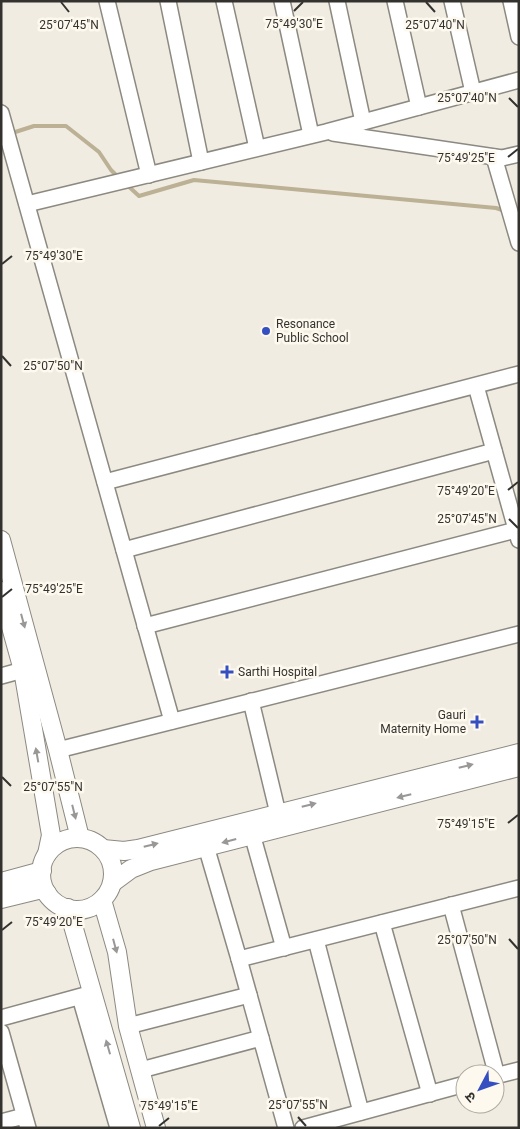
<svg xmlns="http://www.w3.org/2000/svg" width="520" height="1129" font-family="Roboto,'Noto Sans Devanagari',sans-serif">
  <style>
    .lines { fill: none; stroke-linecap: round; stroke-linejoin: round }
    .stream { stroke: #bcb195; stroke-width: 4 }
    .minor-casing { stroke: #8c8980; stroke-width: 18 }
    .tertiary-casing { stroke: #8c8980; stroke-width: 20 }
    .minor { stroke: #fff; stroke-width: 15 }
    .tertiary { stroke: #fff; stroke-width: 18 }
    .oneway { fill: #9a9897 }
    .ticks { fill: none; stroke: #34322f; stroke-width: 2 }
    .poi-dot { fill: #354fc1; stroke: #fdf9ef; stroke-width: 2 }
    .labels { text-anchor: middle; stroke-width: 5; stroke-linejoin: round; paint-order: stroke }
    .poi-label { font-size: 12px; fill: #34322f; stroke: #fdf9ef; text-anchor: start }
    .ticks-label { font-size: 12px; text-anchor: middle; fill: #34322f; stroke: #fdf9ef; stroke-width: 5; stroke-linejoin: round; paint-order: stroke }
  </style>
  <rect width="100%" height="100%" fill="#f0ece2"/>
  <g class="lines">
    <g class="stream">
      <polyline points="9,134 34,126 66,126 99,152 111,170 119,178"/>
      <polyline points="126,184 139,196 194,180 496,208 505,211"/>
    </g>
    <defs>
      <g id="minor">
        <polyline points="107,1 149,175"/>
        <polyline points="168,1 201,162"/>
        <polyline points="224,1 257,148"/>
        <polyline points="282,1 311,135"/>
        <polyline points="337,1 363,122"/>
        <polyline points="395,1 419,107"/>
        <polyline points="452,1 473,92"/>
        <polyline points="511,1 519,37"/>
        <polyline points="1,113 172,721"/>
        <polyline points="333,133 502,158 519,154"/>
        <polyline points="494,157 519,243"/>
        <polyline points="27,204 326,132 519,80"/>
        <polyline points="476,386 519,540"/>
        <polyline points="105,482 519,374"/>
        <polyline points="124,550 494,451"/>
        <polyline points="145,626 516,530"/>
        <polyline points="1,676 23,670"/>
        <polyline points="251,701 281,826"/>
        <polyline points="58,750 519,634"/>
        <polyline points="252,834 284,948"/>
        <polyline points="203,836 239,959 286,1128"/>
        <polyline points="451,905 497,1076"/>
        <polyline points="382,923 430,1094"/>
        <polyline points="316,940 361,1112"/>
        <polyline points="239,959 519,888"/>
        <polyline points="80,997 118,1128"/>
        <polyline points="1,1018 89,994"/>
        <polyline points="128,1026 249,995"/>
        <polyline points="1,1032 28,1128"/>
        <polyline points="141,1070 261,1038"/>
        <polyline points="495,1076 519,1070"/>
        <polyline points="1,1122 24,1116"/>
        <polyline points="303,1128 465,1084"/>
      </g>
      <g id="tertiary">
        <polyline points="1,540 58,750 80,838"/>
        <polyline points="1,591 23,670 51,835 47,854"/>
        <circle cx="77" cy="874" r="36"/>
        <polyline points="103,849 124,851 138,849 519,753"/>
        <polyline points="1,882 42,871"/>
        <polyline points="112,883 131,869 151,861 519,767"/>
        <polyline points="1,899 42,889 47,893"/>
        <polyline points="102,900 117,952 128,1026 156,1128"/>
        <polyline points="68,908 131,1128"/>
      </g>
    </defs>
    <use href="#minor" class="minor-casing"/>
    <use href="#tertiary" class="tertiary-casing"/>
    <use href="#minor" class="minor"/>
    <use href="#tertiary" class="tertiary"/>
  </g>
  <defs><path id="oneway-solid" d="M-6-.8H1V-3.2L6.5 0L1 3.2V.8H-6Z" transform="scale(1.25)"/></defs>
  <g class="oneway">
    <use href="#oneway-solid" transform="translate(23 621) rotate(75)"/>
    <use href="#oneway-solid" transform="translate(37 755) rotate(-100)"/>
    <use href="#oneway-solid" transform="translate(466 766) rotate(-14)"/>
    <use href="#oneway-solid" transform="translate(404 796) rotate(166)"/>
    <use href="#oneway-solid" transform="translate(309 805) rotate(-14)"/>
    <use href="#oneway-solid" transform="translate(74 812) rotate(76)"/>
    <use href="#oneway-solid" transform="translate(229 841) rotate(165)"/>
    <use href="#oneway-solid" transform="translate(151 845) rotate(-14)"/>
    <use href="#oneway-solid" transform="translate(115 946) rotate(75)"/>
    <use href="#oneway-solid" transform="translate(108 1047) rotate(-106)"/>
  </g>
  <path class="ticks" d="M61,2l8,10M426,2l9,10M294,11l9,-9M509,98l9,9M508,157l10,-8M2,264l10,-8M2,356l9,10M508,490l10,-8M509,519l9,9M2,597l10,-8M2,777l9,9M508,823l10,-8M2,930l10,-8M509,939l9,10M298,1117l8,9M159,1126l10,-8"/>
  <g class="poi-dot">
    <circle cx="266" cy="331" r="5"/>
    <path d="M224.5 664.5h5v5h5v5h-5v5h-5v-5h-5v-5h5z"/>
    <path d="M474.5 714.5h5v5h5v5h-5v5h-5v-5h-5v-5h5z"/>
  </g>
  <g class="labels">
    <g class="poi-label">
      <text x="276" y="328">Resonance<tspan x="276" dy="14">Public School</tspan></text>
      <text x="238" y="676">Sarthi Hospital</text>
      <text x="466" y="719" text-anchor="end">Gauri<tspan x="466" dy="14">Maternity Home</tspan></text>
    </g>
  </g>
  <g class="ticks-label">
    <text x="294" y="28">75°49'30"E</text>
    <text x="69" y="29">25°07'45"N</text>
    <text x="435" y="29">25°07'40"N</text>
    <text x="467" y="102">25°07'40"N</text>
    <text x="466" y="162">75°49'25"E</text>
    <text x="54" y="260">75°49'30"E</text>
    <text x="53" y="370">25°07'50"N</text>
    <text x="466" y="495">75°49'20"E</text>
    <text x="467" y="523">25°07'45"N</text>
    <text x="54" y="593">75°49'25"E</text>
    <text x="53" y="791">25°07'55"N</text>
    <text x="466" y="828">75°49'15"E</text>
    <text x="54" y="926">75°49'20"E</text>
    <text x="467" y="944">25°07'50"N</text>
    <text x="298" y="1109">25°07'55"N</text>
    <text x="169" y="1110">75°49'15"E</text>
  </g>
  <rect width="520" height="1129" fill="none" stroke="#34322f" stroke-width="5"/>
  <g transform="translate(480 1089) rotate(229)"><circle r="24" fill="#fdf9ef" stroke="#ada9a2"/>
  <path d="M0-4L9 19L0 12L-9 19Z" fill="#354fc1"/>
  <text y="-8" font-size="14" font-weight="bold" text-anchor="middle" fill="#34322f">उ</text>
  </g>
</svg>
